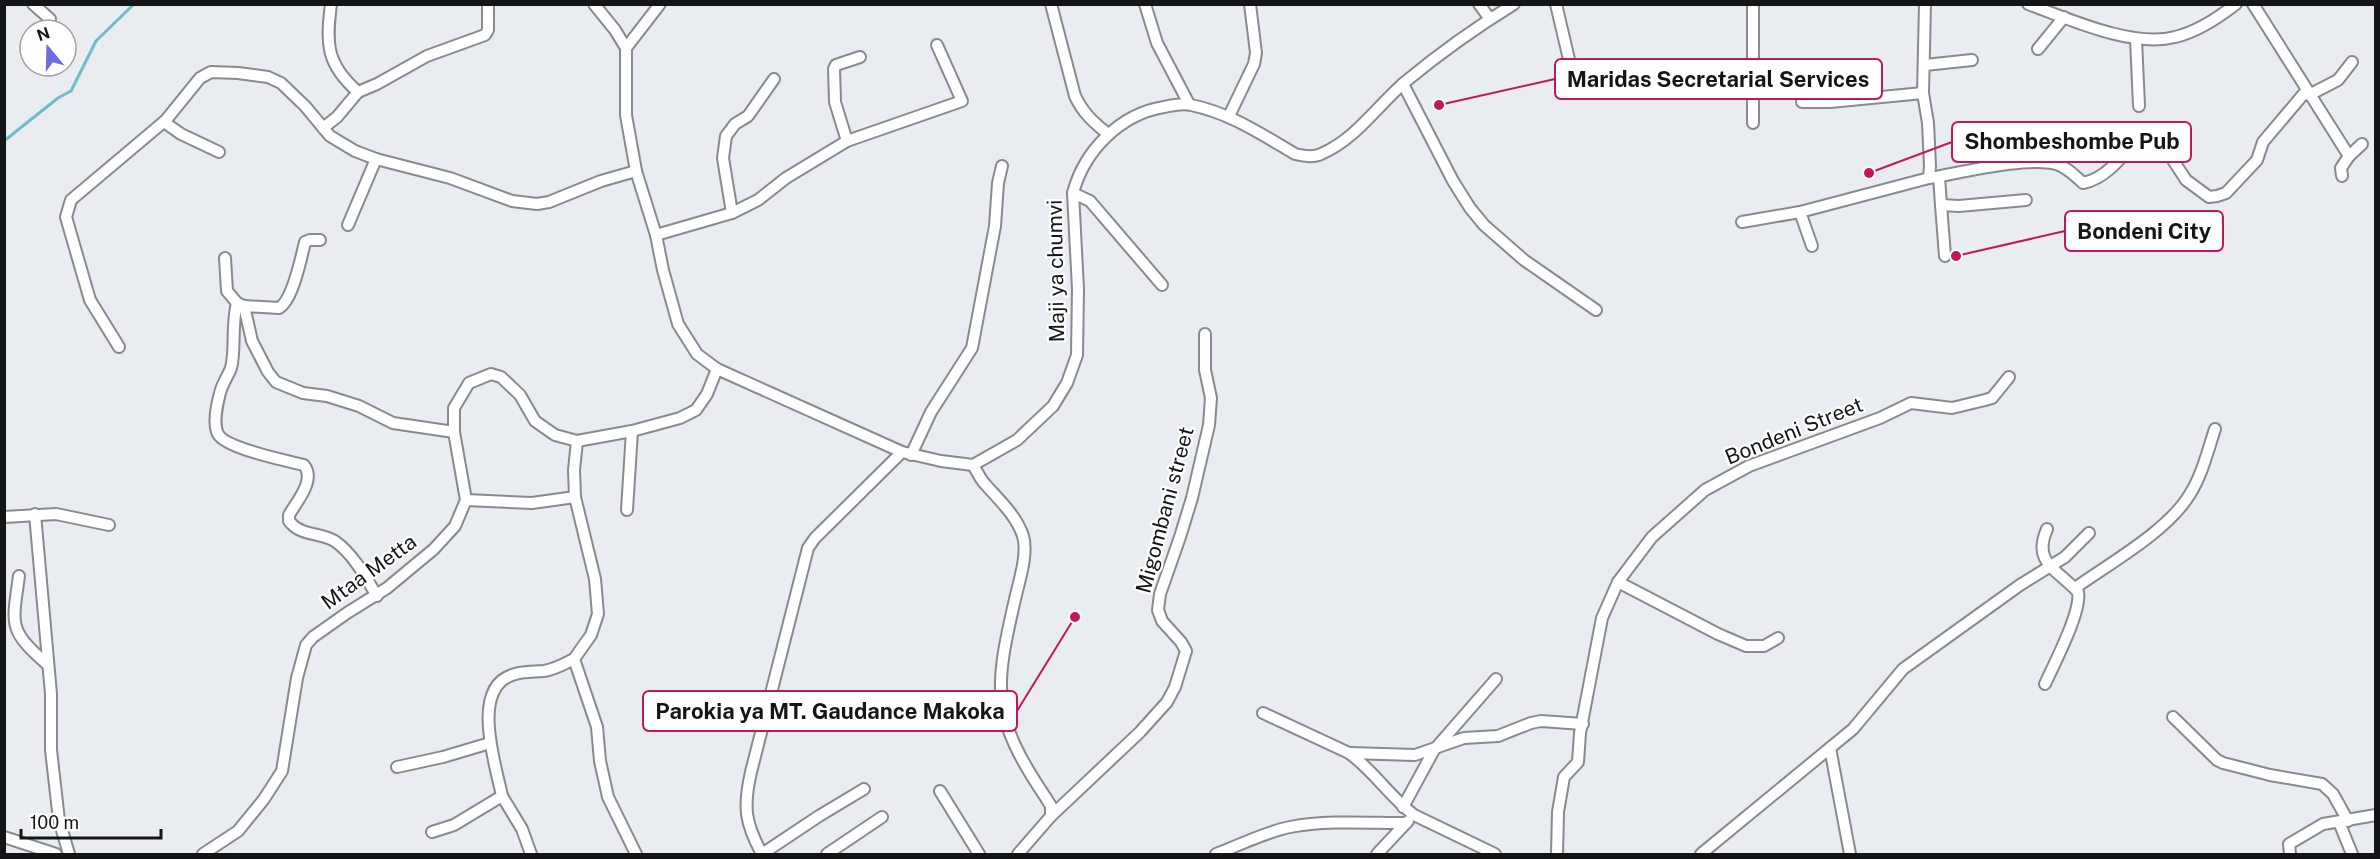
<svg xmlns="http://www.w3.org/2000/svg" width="2380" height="859" font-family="'Public Sans',sans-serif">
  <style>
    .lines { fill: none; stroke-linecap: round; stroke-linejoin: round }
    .stream { stroke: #6fbec7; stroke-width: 3 }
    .street-casing { stroke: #878a8f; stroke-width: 14 }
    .street { stroke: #fff; stroke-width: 10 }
    .labels { text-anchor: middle; stroke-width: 4.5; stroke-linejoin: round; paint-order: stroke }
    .street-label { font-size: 21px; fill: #141516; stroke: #fff }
    .leader { fill: none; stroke: #c2185b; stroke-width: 2 }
    .callout-dot { fill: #c2185b; stroke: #fff; stroke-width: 2 }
    .callout { fill: #fff; stroke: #c2185b; stroke-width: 2 }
    .callout-label { font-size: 22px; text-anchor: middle; font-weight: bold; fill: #141516 }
  </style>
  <rect width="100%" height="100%" fill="#e9ecf1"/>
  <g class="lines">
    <polyline class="stream" points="4,141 58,98 71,91 96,41 134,4"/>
    <defs>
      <g id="street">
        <polyline points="33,4 50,19"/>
        <path d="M331,4c-5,40 -5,60 27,88l19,-8 50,-28 58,-21 3,-5v-26"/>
        <path d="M594,4l21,26 11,18v67l10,56 20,64 7,35 15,54 19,30 20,15 185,83 39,9 32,4 44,-25 36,-34 14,-23 10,-28 1,-66 -5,-96c11,-42 47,-79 91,-86 9,-2 19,-4 27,-2 39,8 70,29 104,49 8,2 18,4 26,0 35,-15 56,-48 84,-72 35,-29 70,-54 109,-78"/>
        <path d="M1051,4l24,92c8,17 18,26 33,38"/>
        <polyline points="1145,4 1157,43 1189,104"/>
        <polyline points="1479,4 1490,19"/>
        <polyline points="1556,4 1571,68"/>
        <polyline points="1753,4 1753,123"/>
        <path d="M2028,4c41,15 104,44 147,33 22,-5 43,-19 61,-33"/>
        <polyline points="2253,4 2349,156 2341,168 2342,176"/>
        <polyline points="2136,39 2139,106"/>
        <polyline points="626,48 660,4"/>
        <polyline points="2038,49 2064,17"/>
        <polyline points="1925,65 1972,60"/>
        <polyline points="1403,84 1453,181 1470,208 1484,225 1524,260 1596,310"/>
        <polyline points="2309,95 2338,80 2352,62"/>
        <polyline points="1802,102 1830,102 1923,93"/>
        <polyline points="1229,116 1254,64 1256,53 1250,4"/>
        <polyline points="164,122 181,134 219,152"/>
        <polyline points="323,128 337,117 358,92"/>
        <polyline points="847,141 962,101 937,45"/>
        <polyline points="2349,156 2362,144"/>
        <polyline points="1939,177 1941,205 1959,206 2026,200"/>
        <path d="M1929,178c31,-5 98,-22 127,-14 11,3 19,12 27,19 27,-5 45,-35 62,-54l9,2 32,49 23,17 8,-1 9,-3 31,-33 6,-18 44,-52"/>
        <polyline points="1073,193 1090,201 1162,285"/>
        <polyline points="1941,205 1945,256"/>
        <polyline points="1800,212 1812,246"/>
        <polyline points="732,213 723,158 726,136 735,124 748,116 774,79"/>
        <polyline points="1742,222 1800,212 1929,178 1930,166 1928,123 1923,93 1925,4"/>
        <polyline points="348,225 376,159"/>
        <polyline points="656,235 732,213 758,200 786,178 847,141 835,102 834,69 836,65 860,57"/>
        <path d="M225,258l2,33 10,12c-6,23 -1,46 -6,65 -3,8 -9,16 -11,25 -3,11 -7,31 -2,41 7,14 69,27 86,31 12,15 -7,36 -15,50v6c12,16 33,11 47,21 18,13 30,36 41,54"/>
        <polyline points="237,303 244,306 252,341 268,372 276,382 303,393 327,396 359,406 393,423 454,432"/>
        <path d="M244,306l35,2c14,-8 22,-50 26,-66l5,-2h10"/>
        <polyline points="119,347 90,300 66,217 71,200 166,120 200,78 211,72 238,73 268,77 281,83 305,106 330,136 355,151 376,159 450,178 512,201 537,204 549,202 601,181 636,171"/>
        <polyline points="577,441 574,470 575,497 595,579 598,614 591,635 574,659 597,727 600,761 608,797 636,854"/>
        <polyline points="911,455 931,412 972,348 995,226 998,183 1002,166"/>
        <path d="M973,465c4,6 7,14 12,19 14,16 31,31 38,52 5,17 -3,42 -7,59 -22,94 -26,120 30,203l5,8v10l-33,38"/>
        <polyline points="466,500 532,503 575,497"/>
        <polyline points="627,510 632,431"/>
        <polyline points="35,514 51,694 51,750 59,820 69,854"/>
        <polyline points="4,517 56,514 109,525"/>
        <path d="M19,576c-7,50 -11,54 29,89"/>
        <polyline points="1618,582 1718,634 1746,646 1764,646 1778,638"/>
        <path d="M2075,588c35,-25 93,-57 115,-94 12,-19 18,-44 25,-65"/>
        <path d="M2045,684c9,-20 37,-73 33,-92 -21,-23 -46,-29 -31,-63"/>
        <path d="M1263,713l86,40c25,18 41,44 65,62l81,39"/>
        <polyline points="2173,717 2217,760 2223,763 2270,775 2322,784 2333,794 2348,821"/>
        <polyline points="1830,748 1850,854"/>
        <polyline points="1349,753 1415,755 1464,738 1498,736 1531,723 1541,721 1583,724"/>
        <polyline points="397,767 443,757 490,743"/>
        <path d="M864,789l-45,27 -57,38c-17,-31 -19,-47 -11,-82l57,-224 7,-10 87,-86"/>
        <polyline points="940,791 979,854"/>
        <polyline points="502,796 522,829 531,854"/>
        <polyline points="1403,807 1434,750 1496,679"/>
        <polyline points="1051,816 1140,732 1167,702 1175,687 1186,651 1181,642 1162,621 1158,610 1160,594 1180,537 1192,498 1209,425 1211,398 1205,370 1205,334"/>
        <polyline points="2339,822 2352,854"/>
        <path d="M432,832l22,-7 48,-29c-6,-30 -32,-107 10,-121 10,-4 21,-3 32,-4 12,-2 20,-7 30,-12"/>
        <polyline points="4,837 56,854"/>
        <polyline points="203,854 238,831 264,799 282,771 297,678 306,645 313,637 347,613 387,588 434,549 455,526 466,500 454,432 454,408 469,383 491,374 501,377 520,395 535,421 555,435 577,441 632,431 680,418 696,410 707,394 717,369"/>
        <polyline points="827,854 882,817"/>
        <path d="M1216,854c24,-9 49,-22 74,-27 38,-7 78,-4 116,-4"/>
        <polyline points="1377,854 1408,821"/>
        <polyline points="1557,854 1558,812 1564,777 1578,762 1580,733 1602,618 1618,582 1652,537 1705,490 1749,466 1880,418 1911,403 1952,408 1985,400 1992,398 2009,377"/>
        <polyline points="1701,854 1853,729 1903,669 2020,585 2065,557 2089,533"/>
        <polyline points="2290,854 2289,844 2323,824 2376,815"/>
      </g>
    </defs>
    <use href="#street" class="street-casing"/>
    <use href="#street" class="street"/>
  </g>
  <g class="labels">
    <g class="street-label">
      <text transform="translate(1056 271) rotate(-91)" y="7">Maji ya chumvi</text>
      <text transform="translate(1794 431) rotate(-22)" y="7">Bondeni Street</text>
      <text transform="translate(1165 510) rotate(-75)" y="7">Migombani street</text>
      <text transform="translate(369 572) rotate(-36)" y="7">Mtaa Metta</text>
    </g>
  </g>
  <path class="leader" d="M1439 105L1555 79M1869 173L1952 142M1956 256L2065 231M1075 617L1017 711"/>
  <g class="callout-dot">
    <circle cx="1439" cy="105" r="6"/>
    <circle cx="1869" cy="173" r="6"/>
    <circle cx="1956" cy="256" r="6"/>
    <circle cx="1075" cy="617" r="6"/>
  </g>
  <g class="callout">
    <rect x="1555" y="59" width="327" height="40" rx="6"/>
    <rect x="1952" y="122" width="239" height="40" rx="6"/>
    <rect x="2065" y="211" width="158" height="40" rx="6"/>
    <rect x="643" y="691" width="374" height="40" rx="6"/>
  </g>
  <g class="callout-label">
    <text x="1718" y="87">Maridas Secretarial Services</text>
    <text x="2072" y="149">Shombeshombe Pub</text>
    <text x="2144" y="239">Bondeni City</text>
    <text x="830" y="719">Parokia ya MT. Gaudance Makoka</text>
  </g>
  <rect width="2380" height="859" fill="none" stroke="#141516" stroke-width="12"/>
  <g transform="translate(48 48) rotate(341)"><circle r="28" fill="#ffffff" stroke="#a1a1a2" stroke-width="1.5"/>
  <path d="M0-4.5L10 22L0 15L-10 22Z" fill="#716ae5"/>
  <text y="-9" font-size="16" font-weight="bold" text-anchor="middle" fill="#141516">N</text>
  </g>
  <path d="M21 829v9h140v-9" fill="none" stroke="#141516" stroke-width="3"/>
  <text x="30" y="829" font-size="18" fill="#141516" stroke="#ffffff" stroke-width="4.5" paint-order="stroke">100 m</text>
</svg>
